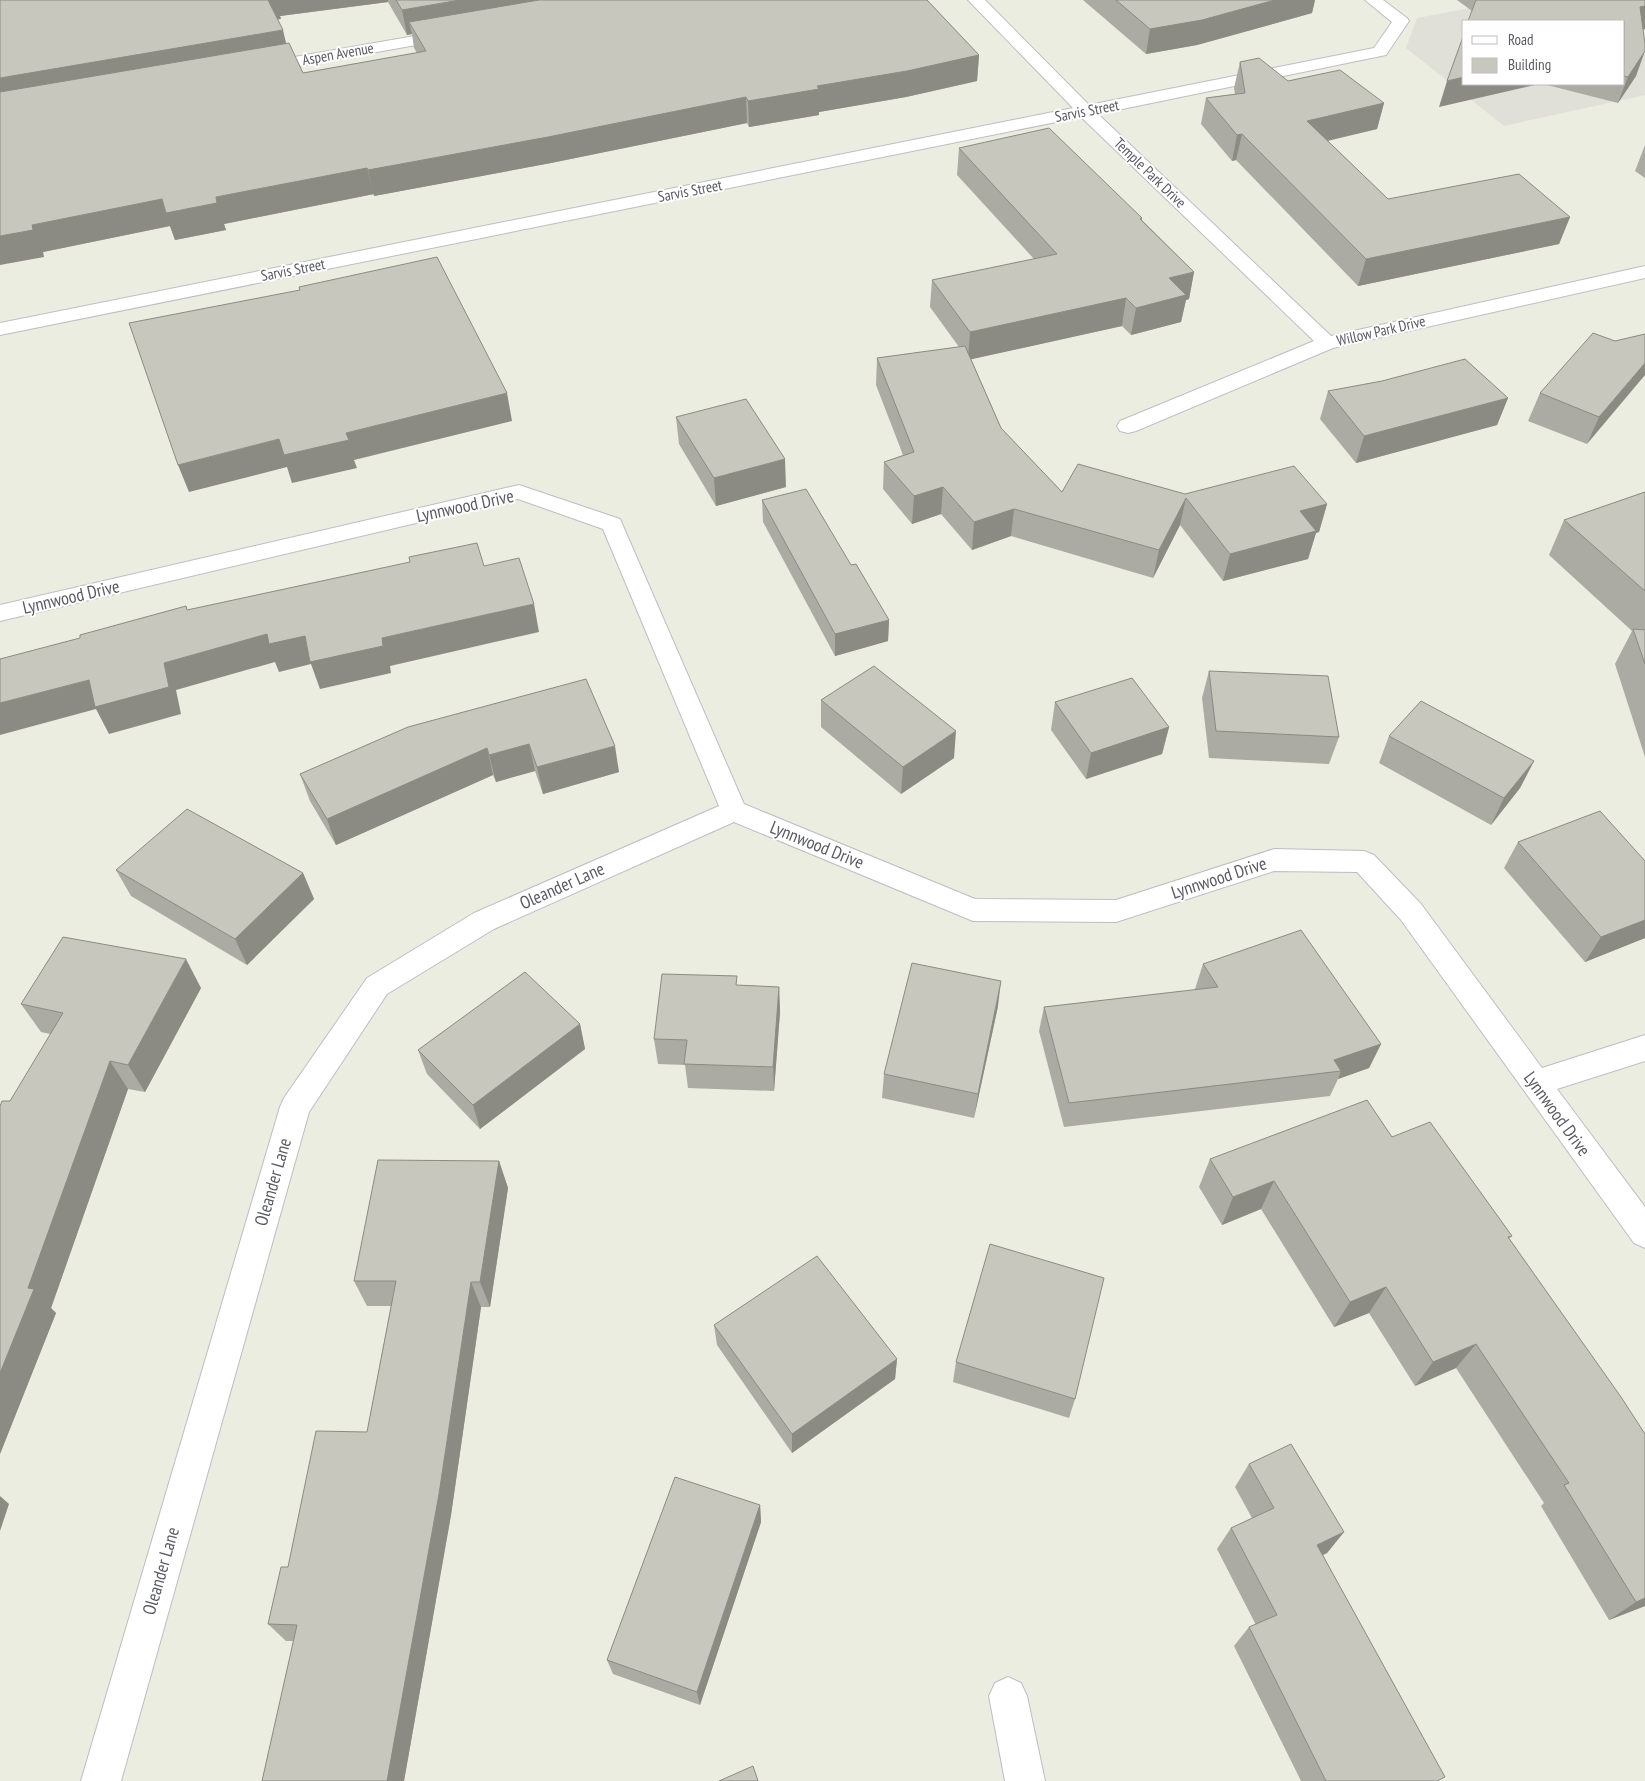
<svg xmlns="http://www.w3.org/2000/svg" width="1645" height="1781" font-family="'PT Sans Narrow',sans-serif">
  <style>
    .industrial { fill: #e0e0d8 }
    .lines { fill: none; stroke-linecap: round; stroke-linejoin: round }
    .minor-casing { stroke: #bdbdc5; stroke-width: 2 }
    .minor { fill: #fff; fill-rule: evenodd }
    .wall { fill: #ababa3; fill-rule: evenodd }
    .shaded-wall { fill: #8b8b84 }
    .building { fill: #c7c7bd; stroke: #8b8b84 }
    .labels { text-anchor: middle; stroke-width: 4; stroke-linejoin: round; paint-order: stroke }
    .far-street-label { font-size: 15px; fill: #595a62; stroke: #fff }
    .street-label { font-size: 18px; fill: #595a62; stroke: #fff }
  </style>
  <rect width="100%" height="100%" fill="#ebede0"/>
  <polygon class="industrial" points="1512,0 1609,21 1464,21 1464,84 1624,84 1645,47 1645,95 1504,126 1406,48 1417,18"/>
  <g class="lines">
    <defs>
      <g id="minor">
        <polygon points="968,0 985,0 1089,105 1374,48 1392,22 1365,0 1383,0 1407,18 1409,21 1386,55 1098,114 1331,336 1645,266 1645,278 1333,348 1136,431 1128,433 1120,431 1117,426 1120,421 1314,341 1081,117 0,335 0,323 1073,108"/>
        <polygon points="449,30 455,32 457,35 455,38 260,73 254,72 252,68 254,64 260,63"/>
        <polygon points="519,485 620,519 744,804 975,899 1116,900 1274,849 1364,851 1374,855 1421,904 1542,1068 1645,1035 1645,1061 1557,1089 1645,1207 1645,1248 1634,1243 1401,920 1357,872 1274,871 1116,922 973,921 734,822 494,929 387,994 309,1112 121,1781 81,1781 280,1107 284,1098 367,978 474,913 719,806 603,529 518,499 0,621 0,605"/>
        <polygon points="1008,1677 1021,1683 1027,1696 1045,1781 1005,1781 989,1696 995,1683"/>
      </g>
    </defs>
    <use href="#minor" class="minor-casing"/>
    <use href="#minor" class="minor"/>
  </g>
  <g class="wall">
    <path d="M0,0h927l52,55 -2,26 -71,16 -87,15v3l-70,12 -2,-4 -196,40 -177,33v-2l-150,30 2,6 -51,10 -5,-14 -127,26 1,5zM388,2l19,33 5,-1 2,14 3,5 -114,20 -17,-30 -8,-24h3l-1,-3z"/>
    <polygon points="1083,0 1315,0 1312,13 1197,45 1146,54"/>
    <polygon points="1457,0 1645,0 1645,29 1643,30 1636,76 1618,103 1543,84 1624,84 1624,21 1472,11"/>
    <polygon points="1240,62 1288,81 1384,103 1377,129 1328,141 1388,199 1570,217 1559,244 1358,286 1236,160 1232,161 1201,124 1206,98 1235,94 1234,88"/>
    <polygon points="1645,145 1645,178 1635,171"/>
    <polygon points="959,148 1142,218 1142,220 1194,272 1189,299 1186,300 1181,322 1131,335 1122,326 971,359 1001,428 1062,492 1185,494 1327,504 1319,532 1316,533 1308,559 1223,581 1180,525 1153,578 1011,536 972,550 941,514 912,524 883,489 884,462 903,455 876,385 877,358 959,347 930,307 932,280 1034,259 957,175"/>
    <polygon points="1645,334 1587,444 1528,421 1540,393 1615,341"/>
    <polygon points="1328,391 1508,398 1497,425 1356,463 1320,419"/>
    <polygon points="676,417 786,487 716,506 679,444"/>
    <polygon points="1645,492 1645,757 1615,664 1632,631 1549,555 1564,520"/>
    <polygon points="762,500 889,620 888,641 835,656 763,522"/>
    <polygon points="1209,671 1339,737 1329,764 1209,758 1202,698"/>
    <polygon points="586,679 619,772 543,794 535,771 496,782 493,775 336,845 310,801 300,774"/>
    <polygon points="821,700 954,758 901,794 821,727"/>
    <polygon points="1055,702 1169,727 1162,754 1086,779 1051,730"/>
    <polygon points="1389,736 1534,761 1520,788 1491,825 1379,763"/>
    <polygon points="1518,842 1645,861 1645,938 1585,962 1504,868"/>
    <polygon points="116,870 303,873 314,899 247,965 131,896"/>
    <polygon points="1203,964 1381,1044 1369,1068 1338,1079 1330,1096 1064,1127 1039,1031 1044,1007 1196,990 1195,989"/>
    <polygon points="738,985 779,987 780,1012 774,1091 688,1088 685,1065 658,1064 654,1039"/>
    <polygon points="201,988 145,1092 128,1089 51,1308 56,1313 0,1454 50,1034 41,1032 21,1004"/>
    <polygon points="998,1006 974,1118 882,1098 884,1074"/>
    <polygon points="580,1024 585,1049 480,1129 427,1074 418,1050"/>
    <polygon points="1392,1137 1512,1236 1509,1239 1645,1434 1645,1606 1609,1620 1541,1506 1544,1503 1456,1368 1415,1386 1369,1313 1334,1327 1261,1209 1222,1225 1199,1187 1210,1159"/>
    <polygon points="499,1161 508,1188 490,1307 481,1307 451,1515 404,1781 262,1781 294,1641 286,1641 268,1624 288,1567 367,1432 391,1306 367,1306 354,1281"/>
    <polygon points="714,1325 897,1359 895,1379 792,1453 717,1345"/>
    <polygon points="956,1362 1075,1399 1069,1418 953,1382"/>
    <polygon points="1249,1464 1344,1532 1327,1553 1323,1555 1439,1781 1301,1781 1234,1646 1249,1627 1256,1625 1217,1549 1231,1528 1252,1518 1235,1487"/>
    <polygon points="760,1505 761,1522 700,1705 613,1674 607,1660"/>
  </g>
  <g class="shaded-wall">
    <polygon points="267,0 388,0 388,2 280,16 281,19 273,20"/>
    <polygon points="460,0 609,0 409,22 412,34 407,35 402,10"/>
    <polygon points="1275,0 1315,0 1312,13 1197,45 1146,54 1150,29"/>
    <polygon points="1645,6 1645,29 1630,32 1640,7"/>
    <polygon points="283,30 289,56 0,106 0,78"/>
    <polygon points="1645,51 1636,76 1618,103 1628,77"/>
    <polygon points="979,55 977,81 906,97 819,112 819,115 749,127 748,101 817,86"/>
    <polygon points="1464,77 1464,84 1539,84 1439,107 1447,81"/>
    <polygon points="746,97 747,123 551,163 374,196 368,170"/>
    <polygon points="1384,103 1377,129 1300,147 1307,121"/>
    <polygon points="1242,134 1236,160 1232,161 1237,135"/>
    <polygon points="367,168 374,194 224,224 226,230 175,240 170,226 43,252 44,257 0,265 0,236 32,225 162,199 216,197"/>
    <polygon points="1570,217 1559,244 1358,286 1366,259"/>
    <polygon points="1194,272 1189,299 1186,300 1181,322 1131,335 1136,308 1169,278"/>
    <polygon points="1126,298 1122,326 968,360 970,332"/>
    <polygon points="1645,363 1645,375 1587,444 1599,417"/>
    <polygon points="507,393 512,421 354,460 357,468 292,483 287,467 189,492 178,465 279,439 346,433"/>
    <polygon points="1508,398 1497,425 1356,463 1364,436"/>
    <polygon points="785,459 786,487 716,506 714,478"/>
    <polygon points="943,487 941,514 912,524 914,496"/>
    <polygon points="1186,498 1180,525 1153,578 1159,550"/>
    <polygon points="1327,504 1319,532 1316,533 1308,559 1223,581 1230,554 1300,511"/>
    <polygon points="1014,509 1011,536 972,550 974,522"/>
    <polygon points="534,604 539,632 390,666 391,673 320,689 311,664 279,672 275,662 176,690 181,714 109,734 96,709 0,735 0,703 89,680 164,663 267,634 382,638"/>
    <polygon points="889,620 888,641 835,656 835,634"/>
    <polygon points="1169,727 1162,754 1086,779 1091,753"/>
    <polygon points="956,731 954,758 901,794 903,767"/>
    <polygon points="529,744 535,771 496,782 489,755"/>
    <polygon points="615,746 619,772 543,794 537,767"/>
    <polygon points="487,748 493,775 336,845 327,819"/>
    <polygon points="1534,761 1520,788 1491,825 1504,798"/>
    <polygon points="303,873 314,899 247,965 235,939"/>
    <polygon points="1645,920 1645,938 1585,962 1601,937"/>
    <polygon points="186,959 201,988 145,1092 128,1065"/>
    <polygon points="1001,981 998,1006 974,1118 978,1094"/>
    <polygon points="779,987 780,1012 774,1091 773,1067"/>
    <polygon points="580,1024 585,1049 480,1129 473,1105"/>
    <polygon points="1381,1044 1369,1068 1338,1079 1341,1071 1334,1060"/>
    <polygon points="110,1061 128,1089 51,1308 56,1313 0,1454 0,1373 28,1288"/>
    <polygon points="499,1161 508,1188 490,1307 480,1282"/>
    <polygon points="1274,1181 1261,1209 1222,1225 1233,1197"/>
    <polygon points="471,1282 481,1307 451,1515 404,1781 387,1781"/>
    <polygon points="1386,1287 1369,1313 1334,1327 1350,1302"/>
    <polygon points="1476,1344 1456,1368 1415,1386 1433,1362"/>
    <polygon points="897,1359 895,1379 792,1453 792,1434"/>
    <polygon points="0,1496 9,1504 0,1531"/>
    <polygon points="760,1505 761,1522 700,1705 697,1692"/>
    <polygon points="1344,1532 1327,1553 1300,1566 1317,1545"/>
    <polygon points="1645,1598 1645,1606 1609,1620 1636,1602"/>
  </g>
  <g class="building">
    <polygon points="0,0 268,0 283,30 0,78"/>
    <polygon points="396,0 460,0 402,10"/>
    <polygon points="539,0 927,0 979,55 907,71 817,86 819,89 748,101 746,97 548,137 368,170 367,168 216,197 217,203 166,213 162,199 32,225 33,230 0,236 0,92 289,43 303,73 426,51 409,22"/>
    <polygon points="1116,0 1275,0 1202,20 1150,29"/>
    <polygon points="1476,0 1645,0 1645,6 1640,7 1645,44 1645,51 1628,77 1624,76 1624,21 1468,21"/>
    <polygon points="1464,34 1464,77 1447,81"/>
    <polygon points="1259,58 1288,81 1340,70 1384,103 1307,121 1388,199 1519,174 1570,217 1366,259 1242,134 1237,135 1206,98 1245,93 1240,62"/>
    <polygon points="1049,128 1142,218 1140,219 1194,272 1169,278 1186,295 1136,308 1126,298 970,332 932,280 1057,254 959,148"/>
    <polygon points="437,257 507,393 346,433 349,440 284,455 279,439 178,465 129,323 300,290 299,287"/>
    <polygon points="1593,333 1615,341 1645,334 1645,363 1599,417 1540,393"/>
    <polygon points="965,346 1001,428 1062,492 1078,464 1185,494 1294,466 1327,504 1300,511 1316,531 1230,554 1186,498 1159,550 1014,509 974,522 943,487 914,496 884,462 914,452 877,358"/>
    <polygon points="1465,359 1508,398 1364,436 1328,391 1382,381"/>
    <polygon points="746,399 785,459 714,478 676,417"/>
    <polygon points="806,489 851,565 856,564 889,620 835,634 762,500"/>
    <polygon points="1645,492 1645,591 1564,520"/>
    <polygon points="477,543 484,566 519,558 534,604 382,638 383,646 310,662 305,636 269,644 267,634 164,663 169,687 95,707 89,680 0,703 0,659 80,638 80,635 186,606 187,610 410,562 409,557"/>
    <polygon points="1633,629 1645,630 1645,664"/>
    <polygon points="874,666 956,731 903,767 821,700"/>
    <polygon points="1209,671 1328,676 1339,737 1216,731"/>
    <polygon points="1132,678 1169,727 1091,753 1055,702"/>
    <polygon points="586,679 615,746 537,767 529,744 489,755 487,748 327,819 300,774 408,727"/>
    <polygon points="1421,701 1534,761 1504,798 1389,736"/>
    <polygon points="187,809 303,873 235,939 116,870"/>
    <polygon points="1600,811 1645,861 1645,920 1601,937 1518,842"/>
    <polygon points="1301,930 1381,1044 1334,1060 1341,1071 1069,1103 1044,1007 1218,987 1203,964"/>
    <polygon points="63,937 186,959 128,1065 110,1061 28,1288 34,1289 0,1373 0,1106 2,1101 10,1101 63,1013 21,1004"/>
    <polygon points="912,963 1001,981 978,1094 884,1074"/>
    <polygon points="525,972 580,1024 473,1105 418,1050"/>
    <polygon points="662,974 737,976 736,985 779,987 773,1067 684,1064 687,1040 654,1039"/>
    <polygon points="1367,1100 1392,1137 1430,1122 1512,1236 1508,1237 1621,1397 1645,1434 1645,1598 1636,1602 1564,1485 1569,1483 1476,1344 1433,1362 1386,1287 1350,1302 1274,1181 1233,1197 1210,1159"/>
    <polygon points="378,1160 499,1161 480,1282 471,1282 439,1494 387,1781 262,1781 297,1625 268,1624 281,1567 288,1567 316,1431 367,1432 396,1281 354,1281"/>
    <polygon points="990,1244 1104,1278 1075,1399 956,1362"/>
    <polygon points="817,1256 897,1359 792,1434 714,1325"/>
    <polygon points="1291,1444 1344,1532 1317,1545 1445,1777 1437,1781 1326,1781 1249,1627 1277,1615 1231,1528 1274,1508 1249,1464"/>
    <polygon points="675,1477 760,1505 697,1692 607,1660"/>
    <polygon points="753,1766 758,1781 719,1781"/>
  </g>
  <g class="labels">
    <g class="far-street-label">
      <text transform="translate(338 54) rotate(-10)" y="5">Aspen Avenue</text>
      <text transform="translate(1087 111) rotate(-11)" y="5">Sarvis Street</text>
      <text transform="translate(1150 173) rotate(44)" y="5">Temple Park Drive</text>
      <text transform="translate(690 191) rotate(-11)" y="5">Sarvis Street</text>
      <text transform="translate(293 270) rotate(-11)" y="5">Sarvis Street</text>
      <text transform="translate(1381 331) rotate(-13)" y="5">Willow Park Drive</text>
    </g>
    <g class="street-label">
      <text transform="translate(465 506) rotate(-12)" y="6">Lynnwood Drive</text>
      <text transform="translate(71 597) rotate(-13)" y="6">Lynnwood Drive</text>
      <text transform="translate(817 845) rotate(22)" y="6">Lynnwood Drive</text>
      <text transform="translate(1219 878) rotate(-18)" y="6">Lynnwood Drive</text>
      <text transform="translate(562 886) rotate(-24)" y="6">Oleander Lane</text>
      <text transform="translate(1557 1114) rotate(54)" y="6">Lynnwood Drive</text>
      <text transform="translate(273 1182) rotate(-74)" y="6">Oleander Lane</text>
      <text transform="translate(161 1571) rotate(-74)" y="6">Oleander Lane</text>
    </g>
  </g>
  <rect x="1462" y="20" width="162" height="65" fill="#ffffff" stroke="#bdbdc0"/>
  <rect x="1472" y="36" width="25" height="8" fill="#ffffff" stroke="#bdbdc0"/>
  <text x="1508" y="45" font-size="15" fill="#595a62">Road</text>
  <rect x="1472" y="58" width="25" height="15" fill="#c7c7bd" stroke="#bdbdc0"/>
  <text x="1508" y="70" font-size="15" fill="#595a62">Building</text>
</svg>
